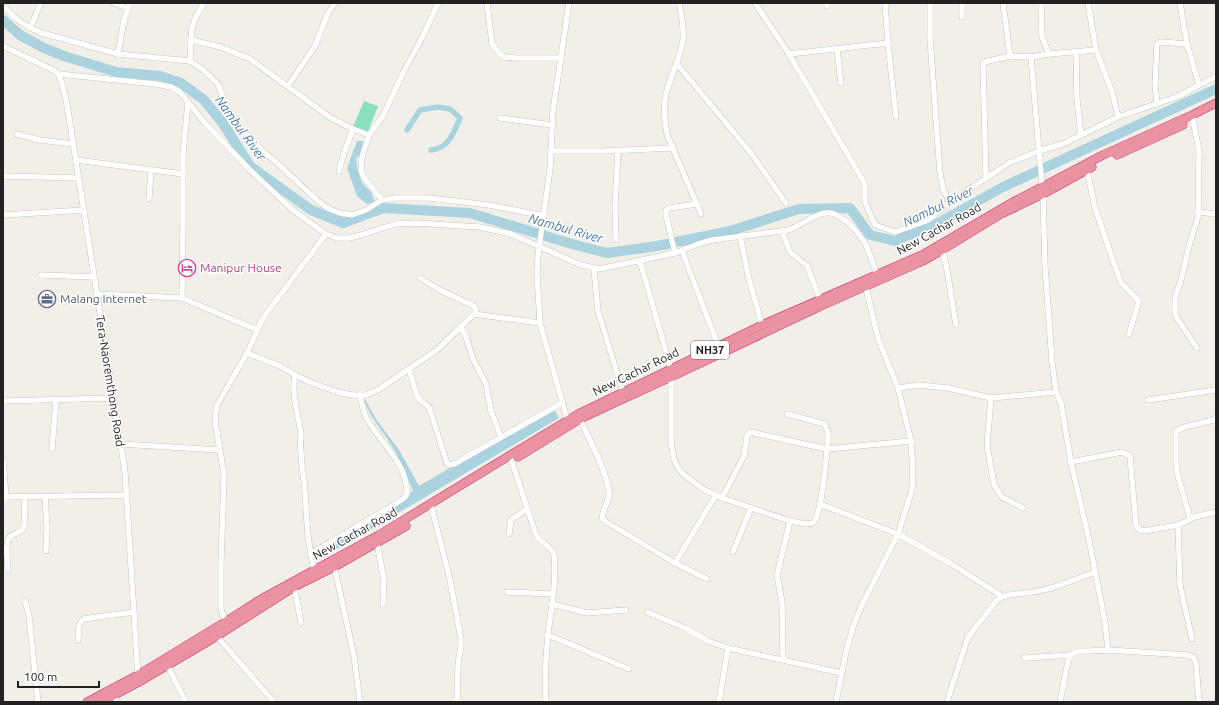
<svg xmlns="http://www.w3.org/2000/svg" width="1219" height="705" font-family="Ubuntu,sans-serif">
  <style>
    .pitch { fill: #88e0be }
    .water { fill: #aad3df }
    .lines { fill: none; stroke-linecap: round; stroke-linejoin: round }
    .canal { stroke: #aad3df; stroke-width: 5.5 }
    .river { stroke: #aad3df; stroke-width: 10 }
    .minor-casing { stroke: #a9a9a9; stroke-width: 6 }
    .highway-casing { stroke: #dc2a67; stroke-width: 9 }
    .minor { stroke: #fff; stroke-width: 5.5 }
    .highway { stroke: #e892a2; stroke-width: 8 }
    .labels { text-anchor: middle; stroke-width: 3; stroke-linejoin: round; paint-order: stroke }
    .shield { fill: #fff; stroke: #646464; stroke-width: 1 }
    .shield-label { font-size: 11px; font-weight: bold; fill: #222 }
    .street-label { font-size: 12px; fill: #222; stroke: #fff }
    .hotel-label { font-size: 12px; fill: #b23c85; stroke: #fff; text-anchor: start }
    .service-label { font-size: 12px; fill: #4e5e75; stroke: #fff; text-anchor: start }
    .water-label { font-size: 13px; font-style: italic; fill: #4a7aab; stroke: #fff }
  </style>
  <rect width="100%" height="100%" fill="#f2efe9"/>
  <polygon class="pitch" points="364,101 378,106 368,132 353,127"/>
  <g class="water">
    <polygon points="357,141 365,141 362,152 356,159 358,172 363,184 371,192 375,202 367,204 357,196 347,168"/>
    <path d="M365,399l11,20 23,31 20,36 82,-48 53,-29 5,9 -237,140 -4,-8 95,-59c-6,-14 -11,-28 -18,-40 -10,-18 -24,-31 -31,-51z"/>
  </g>
  <g class="lines">
    <path class="canal" d="M407,130l13,-20 18,-3 12,2 10,9c-6,15 -12,31 -29,32"/>
    <polyline class="river" points="3,20 20,35 44,48 64,56 116,72 160,76 181,83 204,100 222,122 250,166 311,210 343,223 383,208 470,213 572,244 607,253 657,246 730,231 799,209 850,208 870,235 895,241 940,222 1003,187 1216,89"/>
    <defs>
      <g id="minor">
        <polyline points="114,3 127,8"/>
        <path d="M204,3c-8,13 -13,22 -13,37l30,7 29,12 81,59 22,11 16,6 14,-19 21,-45 20,-37 14,-31"/>
        <polyline points="487,3 492,44 499,53 504,57 515,58 561,58"/>
        <path d="M679,3c3,13 5,24 4,37 -3,18 -11,33 -16,50 -4,15 -3,32 1,47l33,77"/>
        <polyline points="755,3 789,54 865,184 865,202 875,225 895,232 929,220 950,202 1009,163 1039,151 1031,57 1010,56 1003,3"/>
        <polyline points="827,3 827,6"/>
        <polyline points="885,3 888,43"/>
        <polyline points="930,3 930,39 940,173 943,189 950,202"/>
        <polyline points="962,3 962,17"/>
        <polyline points="1041,3 1042,37 1049,54 1096,50 1088,3"/>
        <polyline points="3,6 15,18 30,28 41,3"/>
        <polyline points="30,28 42,33 118,54 190,61"/>
        <polyline points="191,40 190,61 202,69 218,84 228,110 239,127 263,151 276,162 319,202 329,209 340,213 352,215 366,210 382,200"/>
        <path d="M3,46l52,25c9,6 13,41 15,52l55,349 13,205"/>
        <polyline points="837,49 841,83"/>
        <polyline points="1096,50 1112,92 1118,117 1063,144 1039,151 1043,194 1045,266 1052,362 1056,392 1061,403 1071,462 1089,540 1105,622 1108,650"/>
        <polyline points="1076,52 1077,99 1081,135"/>
        <polyline points="118,54 124,20 130,3"/>
        <polyline points="789,54 888,43 896,117"/>
        <polyline points="1031,57 1049,54"/>
        <polyline points="677,64 751,153 786,203"/>
        <path d="M59,74l97,10 15,3 9,5 25,31 44,46 45,42 32,23 11,4h12l12,-3 34,-11 21,-1 64,4 31,7 70,31 18,4 76,-16 23,-9 14,-4 76,-10c13,-4 24,-15 37,-17 14,-3 31,17 38,27 6,9 10,25 14,35"/>
        <polyline points="1199,85 1216,77"/>
        <polyline points="288,86 315,46 328,13 335,3"/>
        <polyline points="1157,104 1155,84 1157,44 1161,42 1187,44"/>
        <polyline points="1192,115 1199,151 1198,217 1189,246 1181,280 1175,298 1175,315 1197,348"/>
        <polyline points="1118,117 1179,96 1199,85 1187,44 1180,3"/>
        <polyline points="500,118 552,125"/>
        <polyline points="17,134 39,140 74,144"/>
        <path d="M369,135c-4,12 -11,28 -6,41l19,24 15,-2h32l60,7 55,11"/>
        <polyline points="551,151 604,151 673,148"/>
        <polyline points="76,160 183,174"/>
        <polyline points="1087,170 1095,208 1121,283 1139,301 1129,334"/>
        <polyline points="339,171 344,153 353,129"/>
        <polyline points="3,176 78,178"/>
        <polyline points="986,178 983,65 984,62 1010,56"/>
        <polyline points="149,199 151,170"/>
        <polyline points="1198,212 1216,214"/>
        <polyline points="3,215 84,210"/>
        <polyline points="782,231 790,252 807,266 820,299"/>
        <polyline points="740,236 749,279 762,325"/>
        <polyline points="616,240 615,207 618,150"/>
        <polyline points="942,250 946,264 956,325"/>
        <polyline points="682,251 719,348"/>
        <polyline points="675,253 666,215 666,210 669,208 697,204"/>
        <path d="M640,261l31,108v73l3,17 3,7 5,7 21,16 19,9 68,23 16,3 7,-1c9,-7 13,-66 15,-81v-9l-3,-9 -38,-10"/>
        <polyline points="594,269 598,311 623,392"/>
        <polyline points="41,275 94,277"/>
        <polyline points="420,278 440,290 474,306 476,310 474,314"/>
        <polyline points="96,294 182,298 257,330"/>
        <polyline points="182,298 183,220 183,153 188,103"/>
        <polyline points="461,327 466,337 473,359 486,384 491,411 501,437"/>
        <polyline points="247,353 280,366 295,375 312,383 341,393 353,395 366,395 378,390 438,349 474,314 540,323"/>
        <polyline points="409,369 417,396 421,401 429,407 447,463 450,465 454,464 562,403"/>
        <path d="M295,375c-4,20 3,38 6,58 0,6 -1,12 0,18 0,13 3,27 4,40 2,29 2,53 10,82"/>
        <polyline points="898,388 918,385 948,388 991,398 1056,392"/>
        <polyline points="991,398 987,445 994,485 1002,497 1023,508"/>
        <polyline points="1148,400 1216,390"/>
        <polyline points="3,401 113,398"/>
        <path d="M579,416c10,25 25,48 30,75 2,10 -9,19 -6,29l72,43"/>
        <polyline points="568,422 540,323 537,273 538,256 550,169 553,111 569,3"/>
        <polyline points="121,444 219,450"/>
        <polyline points="52,449 56,400"/>
        <path d="M510,456l26,79c5,8 14,11 18,19 3,26 -3,54 -6,80 -2,22 -4,46 -2,68"/>
        <polyline points="3,460 6,497"/>
        <polyline points="1071,462 1122,452 1130,456 1136,526 1140,530 1145,531 1178,525"/>
        <polyline points="45,496 47,528 46,551"/>
        <polyline points="3,497 127,495"/>
        <polyline points="722,498 744,456 747,436 750,432 827,449 911,441"/>
        <polyline points="820,504 898,534 950,563 1002,596"/>
        <polyline points="431,505 450,580 461,639 461,646 458,664 457,702"/>
        <polyline points="1190,518 1216,512"/>
        <polyline points="509,534 511,520 527,509"/>
        <polyline points="377,543 384,580 383,604"/>
        <polyline points="733,552 751,508"/>
        <path d="M310,554l85,-50 9,-6 3,-4c1,-31 -28,-52 -41,-77 -3,-7 -5,-15 -6,-22"/>
        <polyline points="334,565 354,656 360,702"/>
        <path d="M8,570c0,-9 -4,-26 2,-33 4,-4 10,-4 14,-9l1,-31"/>
        <polyline points="707,579 675,563 716,495"/>
        <polyline points="294,585 301,623"/>
        <polyline points="507,592 553,594"/>
        <polyline points="25,601 29,616 38,702"/>
        <polyline points="552,604 587,613 626,610"/>
        <polyline points="647,612 685,628 708,641 728,648 841,673"/>
        <polyline points="226,624 221,609 221,563 224,475 216,427 215,417 217,405 247,353 263,318 326,234"/>
        <polyline points="215,634 274,702"/>
        <polyline points="548,635 629,669"/>
        <polyline points="1192,639 1180,585 1178,525 1189,520 1190,518 1178,476 1176,464 1176,431 1185,427 1214,420 1216,418"/>
        <polyline points="78,640 79,625 83,619 134,612"/>
        <polyline points="1024,658 1071,655"/>
        <polyline points="783,660 782,602 777,575 790,521"/>
        <polyline points="166,663 186,702"/>
        <polyline points="114,695 116,702"/>
        <polyline points="719,702 728,648"/>
        <polyline points="836,702 846,652 854,624 861,607 898,534 912,490 913,472 911,441 898,388 878,338 865,284"/>
        <path d="M947,702l21,-65 29,-37c8,-6 19,-6 29,-7 24,-2 47,-13 69,-21"/>
        <polyline points="1060,702 1068,661 1071,655 1078,651 1089,651 1108,650 1188,655 1194,658 1196,664 1199,702"/>
      </g>
      <g id="highway">
        <polyline points="1117,155 1183,125"/>
        <polyline points="518,457 580,419 612,404 671,377 823,305 923,261 942,250 1001,214 1043,194 1092,167"/>
        <polyline points="87,702 138,675 225,622 263,598 379,535 578,414 762,325 924,254 1015,201 1103,155 1192,115 1216,103"/>
        <polyline points="101,702 137,683 217,636 294,587 334,567 406,526"/>
      </g>
    </defs>
    <use href="#minor" class="minor-casing"/>
    <use href="#highway" class="highway-casing"/>
    <use href="#minor" class="minor"/>
    <use href="#highway" class="highway"/>
  </g>
  <defs>
    <symbol id="hotel-ring" viewBox="-11 -11 22 22"><circle r="9.5" fill="#fff" stroke="#d1479c" stroke-width="1.5"/><path d="M-6-4.5h1.5V1H6V5H4.5V3h-9V5H-6ZM-4 0a1.8 1.8 0 1 1 3.6 0ZM.5 0V-2.5h3Q6-2.5 6 0Z" fill="#d1479c"/></symbol>
    <symbol id="office-ring" viewBox="-11 -11 22 22"><circle r="9.5" fill="#fff" stroke="#5c6f8a" stroke-width="1.5"/><path d="M-6-3h4V-5.5h4V-3h4V5H-6ZM-1-4.5V-3h2v-1.5ZM-6 0V1H6V0Z" fill="#5c6f8a"/></symbol>
  </defs>
  <g fill-rule="evenodd">
    <use href="#hotel-ring" x="177" y="258" width="20" height="20"/>
    <use href="#office-ring" x="37" y="289" width="20" height="20"/>
  </g>
  <g class="labels">
    <rect class="shield" x="691" y="341" width="38" height="18" rx="3"/>
    <g class="shield-label">
      <text x="710" y="354">NH37</text>
    </g>
    <g class="street-label">
      <text transform="translate(939 229) rotate(-29)" y="4">New Cachar Road</text>
      <text transform="translate(636 372) rotate(-26)" y="4">New Cachar Road</text>
      <text transform="translate(110 381) rotate(81)" y="4">Tera-Naoremthong Road</text>
      <text transform="translate(355 534) rotate(-29)" y="4">New Cachar Road</text>
    </g>
    <g class="hotel-label">
      <text x="200" y="272">Manipur House</text>
    </g>
    <g class="service-label">
      <text x="60" y="303">Malang Internet</text>
    </g>
    <g class="water-label">
      <text transform="translate(241 128) rotate(54)" y="5">Nambul River</text>
      <text transform="translate(938 206) rotate(-26)" y="5">Nambul River</text>
      <text transform="translate(566 228) rotate(16)" y="5">Nambul River</text>
    </g>
  </g>
  <rect width="1219" height="705" fill="none" stroke="#222222" stroke-width="8"/>
  <path d="M18 681v6h81v-6" fill="none" stroke="#222222" stroke-width="2"/>
  <text x="24" y="681" font-size="12" fill="#222222" stroke="#ffffff" stroke-width="3" paint-order="stroke">100 m</text>
</svg>
